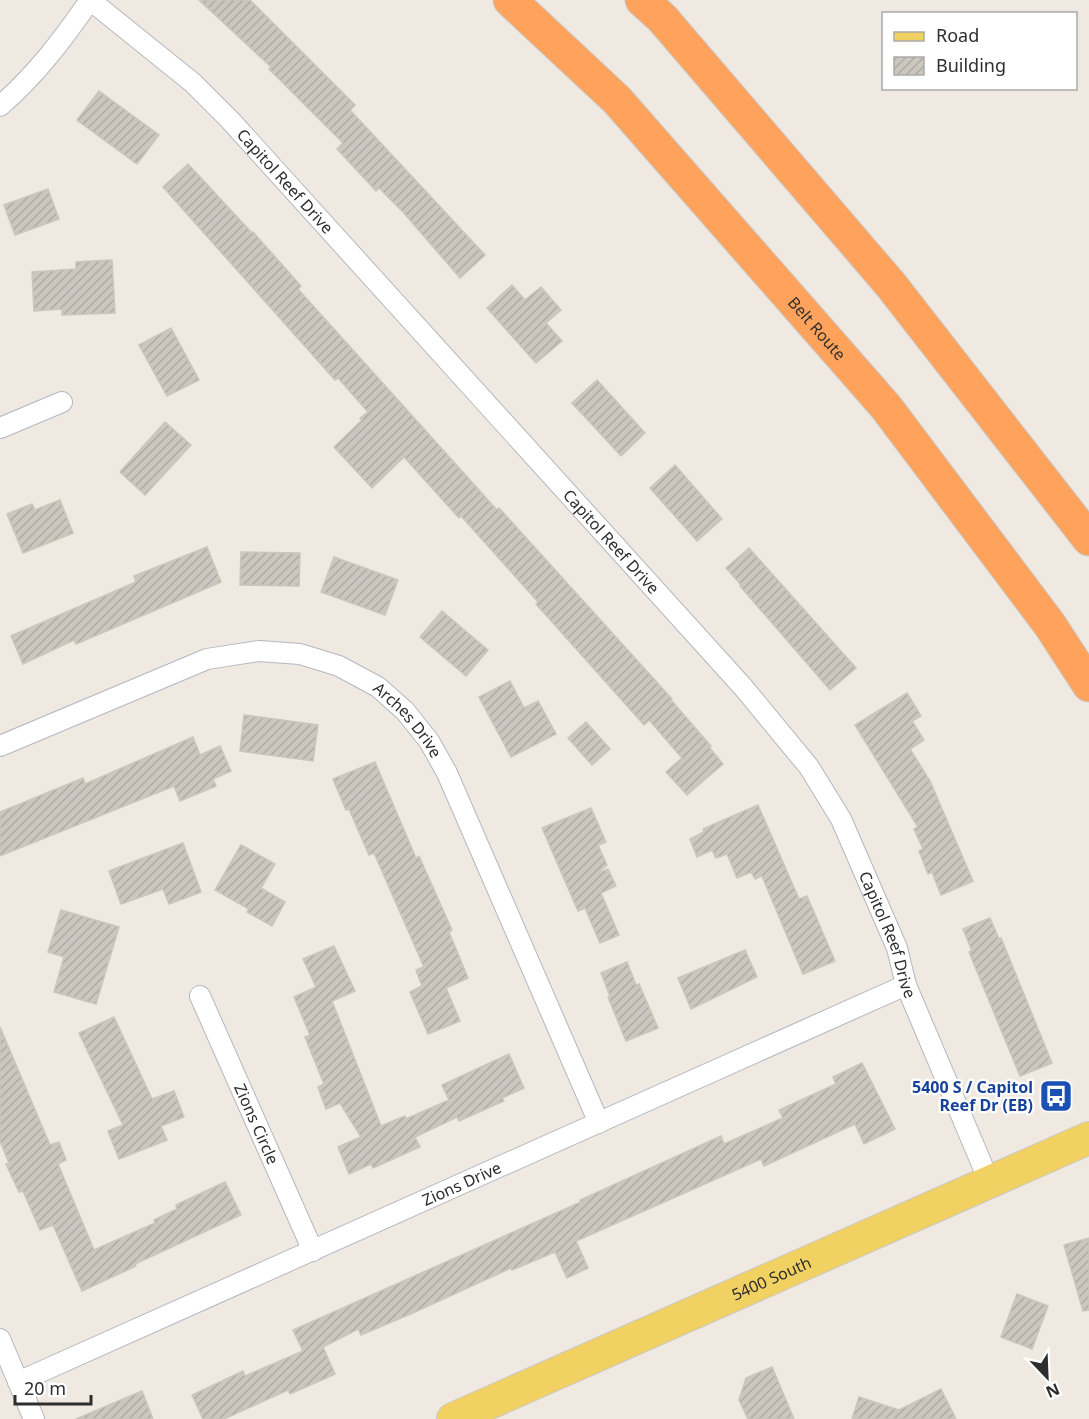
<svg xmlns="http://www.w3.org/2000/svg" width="1089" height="1419" font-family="'Noto Sans',sans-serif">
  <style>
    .building { fill: url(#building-hatch); stroke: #cbc5ba; stroke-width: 1.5 }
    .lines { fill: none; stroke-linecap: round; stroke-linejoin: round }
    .street-casing { stroke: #b4b7c1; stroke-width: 22 }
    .primary-casing { stroke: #c9c9c9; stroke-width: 34 }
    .highway-casing { stroke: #c9c9c9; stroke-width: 35 }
    .street { stroke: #fff; stroke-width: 20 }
    .primary { stroke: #f2d163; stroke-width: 32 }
    .highway { stroke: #ffa35c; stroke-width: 33 }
    .labels { text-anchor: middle; stroke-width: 4.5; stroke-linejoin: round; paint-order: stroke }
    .street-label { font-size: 16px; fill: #2e2e2e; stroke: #fff }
    .transit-label { font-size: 16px; font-weight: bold; fill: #164399; stroke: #fff; text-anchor: end }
  </style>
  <defs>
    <pattern id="building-hatch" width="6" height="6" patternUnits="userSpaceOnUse" patternTransform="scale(1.5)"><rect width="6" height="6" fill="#cbc7bf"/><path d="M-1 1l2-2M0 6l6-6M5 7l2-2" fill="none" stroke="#afaba4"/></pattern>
  </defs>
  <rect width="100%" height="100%" fill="#efe9e1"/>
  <g class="building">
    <polygon points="199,0 250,0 355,105 350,110 485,255 460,278 403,212 379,188 376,191 337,149 343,143 269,69 271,67"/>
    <polygon points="99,91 159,135 137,164 77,120"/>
    <polygon points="188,164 252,233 253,232 301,286 298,289 497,510 499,508 672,699 671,700 711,746 709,747 723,764 687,795 666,772 682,758 649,720 644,725 536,604 538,602 461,516 459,518 404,457 372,488 334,447 362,420 360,418 368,412 338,378 335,380 163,187"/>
    <polygon points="48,189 59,219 15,235 4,205"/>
    <polygon points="112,260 115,313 62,315 62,309 34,311 32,272 76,269 76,262"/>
    <polygon points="512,285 525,300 541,287 561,310 546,323 562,341 536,363 487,308"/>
    <polygon points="171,328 199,380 167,396 139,345"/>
    <polygon points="597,380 645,433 621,456 572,403"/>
    <polygon points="165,422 191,445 145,495 120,472"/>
    <polygon points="675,465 722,519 697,541 650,488"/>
    <polygon points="60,500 73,533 23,553 7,514 32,504 35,510"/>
    <polygon points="207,547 221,582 76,644 74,640 23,664 11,636 136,582 134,576"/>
    <polygon points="749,548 856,668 830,690 740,586 741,585 726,568"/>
    <polygon points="241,552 300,553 299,586 240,585"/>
    <polygon points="334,557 398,580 385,615 321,592"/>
    <polygon points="442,611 488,650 466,676 420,637"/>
    <polygon points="510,681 524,708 538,701 556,734 511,757 479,697"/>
    <polygon points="907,693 921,716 912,721 924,740 910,749 930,781 973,881 941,895 932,872 928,874 919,851 923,849 914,829 918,827 855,725"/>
    <polygon points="244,715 318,725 313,761 240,751"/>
    <polygon points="586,722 610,749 592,765 568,738"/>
    <polygon points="193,737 200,755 220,746 231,771 213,779 216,786 180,801 174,786 0,856 0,812 83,778 85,784"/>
    <polygon points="375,762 416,858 419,856 452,930 449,932 468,978 446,988 460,1021 428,1034 410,992 422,986 416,970 424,967 374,853 369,855 349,809 346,810 333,779"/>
    <polygon points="758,805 799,899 807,896 835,961 803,974 762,876 755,879 751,872 737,878 727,854 716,858 712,850 697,857 690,839 704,832 703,829"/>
    <polygon points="591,808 606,842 598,845 607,865 596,874 608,869 616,886 601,893 619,935 600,943 585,908 578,911 542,828"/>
    <polygon points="183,843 201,892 169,904 163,889 121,904 109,871"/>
    <polygon points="241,845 275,864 261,888 285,902 272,926 247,912 249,909 215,890"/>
    <polygon points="61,910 119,927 96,1004 54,992 64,957 48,952"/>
    <polygon points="990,918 999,939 1001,938 1052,1063 1020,1076 969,952 972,951 963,929"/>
    <polygon points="334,946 355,991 332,1001 381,1126 405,1116 406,1119 449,1100 442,1085 509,1054 524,1088 502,1098 504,1101 459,1121 457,1117 415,1137 420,1147 373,1168 371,1164 349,1174 338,1147 361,1137 340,1103 326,1109 318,1087 324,1084 305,1037 310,1035 294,997 316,987 303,959"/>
    <polygon points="745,950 757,977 691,1009 678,978"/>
    <polygon points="627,962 636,985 639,984 658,1028 626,1041 608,997 610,996 601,973"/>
    <polygon points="114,1017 152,1099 174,1091 184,1117 161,1126 167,1140 119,1159 108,1131 123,1125 79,1033"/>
    <polygon points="0,1027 50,1145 59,1142 66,1160 58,1164 94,1250 155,1223 154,1220 177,1209 176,1205 225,1182 241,1215 135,1264 136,1266 82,1291 53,1225 40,1230 23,1191 19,1192 6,1164 9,1163 0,1141"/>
    <polygon points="862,1063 895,1129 864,1144 855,1124 764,1166 761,1159 576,1241 588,1268 567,1278 555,1252 512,1270 511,1268 415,1312 361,1335 358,1329 323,1347 335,1374 290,1394 288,1390 224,1419 203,1419 192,1395 243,1371 245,1376 303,1351 293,1330 581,1202 580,1200 721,1136 724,1144 783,1118 779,1110 836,1084 833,1077"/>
    <polygon points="1089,1238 1089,1310 1083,1311 1064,1245"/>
    <polygon points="1017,1294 1048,1306 1032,1349 1001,1337"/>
    <polygon points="772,1367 794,1419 748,1419 739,1400 746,1378"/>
    <polygon points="941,1389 956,1419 852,1419 859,1397 899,1410"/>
    <polygon points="142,1391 153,1419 76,1419"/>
  </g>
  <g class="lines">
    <defs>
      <g id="street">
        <path id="s1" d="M90,0l103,83 37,37 513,567 66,80 32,52 56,129 9,37 83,196"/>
        <path d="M0,106c36,-31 63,-67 90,-106"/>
        <polyline points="0,428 62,402"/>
        <path id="s2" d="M0,746l207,-87 52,-8 41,3 39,12 39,21 27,24 24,30 18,32 152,350"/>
        <path id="s3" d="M200,996l113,255"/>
        <polyline points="0,1339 34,1419"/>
        <path id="s4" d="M18,1382l888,-397"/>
      </g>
      <g id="primary">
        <path id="s5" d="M453,1419l636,-281"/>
      </g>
      <g id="highway">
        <path id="s6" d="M510,0l107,100 269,307 164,218 39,60"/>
        <polyline points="642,0 662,18 891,285 1089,539"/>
      </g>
    </defs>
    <use href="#street" class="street-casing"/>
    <use href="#primary" class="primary-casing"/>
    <use href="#highway" class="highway-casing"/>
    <use href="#street" class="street"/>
    <use href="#primary" class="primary"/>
    <use href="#highway" class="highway"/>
  </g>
  <defs>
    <symbol id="bus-square" viewBox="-11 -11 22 22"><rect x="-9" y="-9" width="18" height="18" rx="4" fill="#1a4fb4" stroke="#fff"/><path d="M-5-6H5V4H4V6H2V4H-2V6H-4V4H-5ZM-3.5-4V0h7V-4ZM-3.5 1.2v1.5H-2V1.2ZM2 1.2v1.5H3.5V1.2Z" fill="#fff"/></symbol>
  </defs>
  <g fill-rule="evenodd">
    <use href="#bus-square" x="1037" y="1077" width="38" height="38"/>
  </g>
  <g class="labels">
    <g class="street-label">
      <text dy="6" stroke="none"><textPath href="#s1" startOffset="267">Capitol Reef Drive</textPath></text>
      <text dy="6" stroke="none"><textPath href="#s6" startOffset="450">Belt Route</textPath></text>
      <text dy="6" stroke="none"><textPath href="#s1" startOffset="753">Capitol Reef Drive</textPath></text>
      <text dy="6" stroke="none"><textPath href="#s2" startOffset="448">Arches Drive</textPath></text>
      <text dy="6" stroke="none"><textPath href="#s1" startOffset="1239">Capitol Reef Drive</textPath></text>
      <text dy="6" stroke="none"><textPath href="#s3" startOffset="140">Zions Circle</textPath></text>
      <text dy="6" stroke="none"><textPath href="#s4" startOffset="486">Zions Drive</textPath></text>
      <text dy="6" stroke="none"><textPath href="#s5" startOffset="348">5400 South</textPath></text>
    </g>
    <g class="transit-label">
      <text x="1033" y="1093">5400 S / Capitol<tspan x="1033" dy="18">Reef Dr (EB)</tspan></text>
    </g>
  </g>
  <rect x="882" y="12" width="195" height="78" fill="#ffffff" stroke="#ababab" stroke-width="1.5"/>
  <rect x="894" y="32" width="30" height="9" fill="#f2d163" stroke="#ababab" stroke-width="1.5"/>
  <text x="936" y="42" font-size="18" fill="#2e2e2e">Road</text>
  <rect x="894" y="57" width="30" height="18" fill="url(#building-hatch)" stroke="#ababab" stroke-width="1.5"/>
  <text x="936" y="72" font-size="18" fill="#2e2e2e">Building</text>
  <g transform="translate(1047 1377) rotate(157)" stroke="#ffffff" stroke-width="4.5" paint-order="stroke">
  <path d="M0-4.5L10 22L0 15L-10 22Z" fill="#2e2e2e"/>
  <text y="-9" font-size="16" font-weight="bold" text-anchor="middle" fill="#2e2e2e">N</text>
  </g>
  <path d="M15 1395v9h76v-9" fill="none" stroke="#2e2e2e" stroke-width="3"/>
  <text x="24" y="1395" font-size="18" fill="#2e2e2e" stroke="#ffffff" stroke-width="4.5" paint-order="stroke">20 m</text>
</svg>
